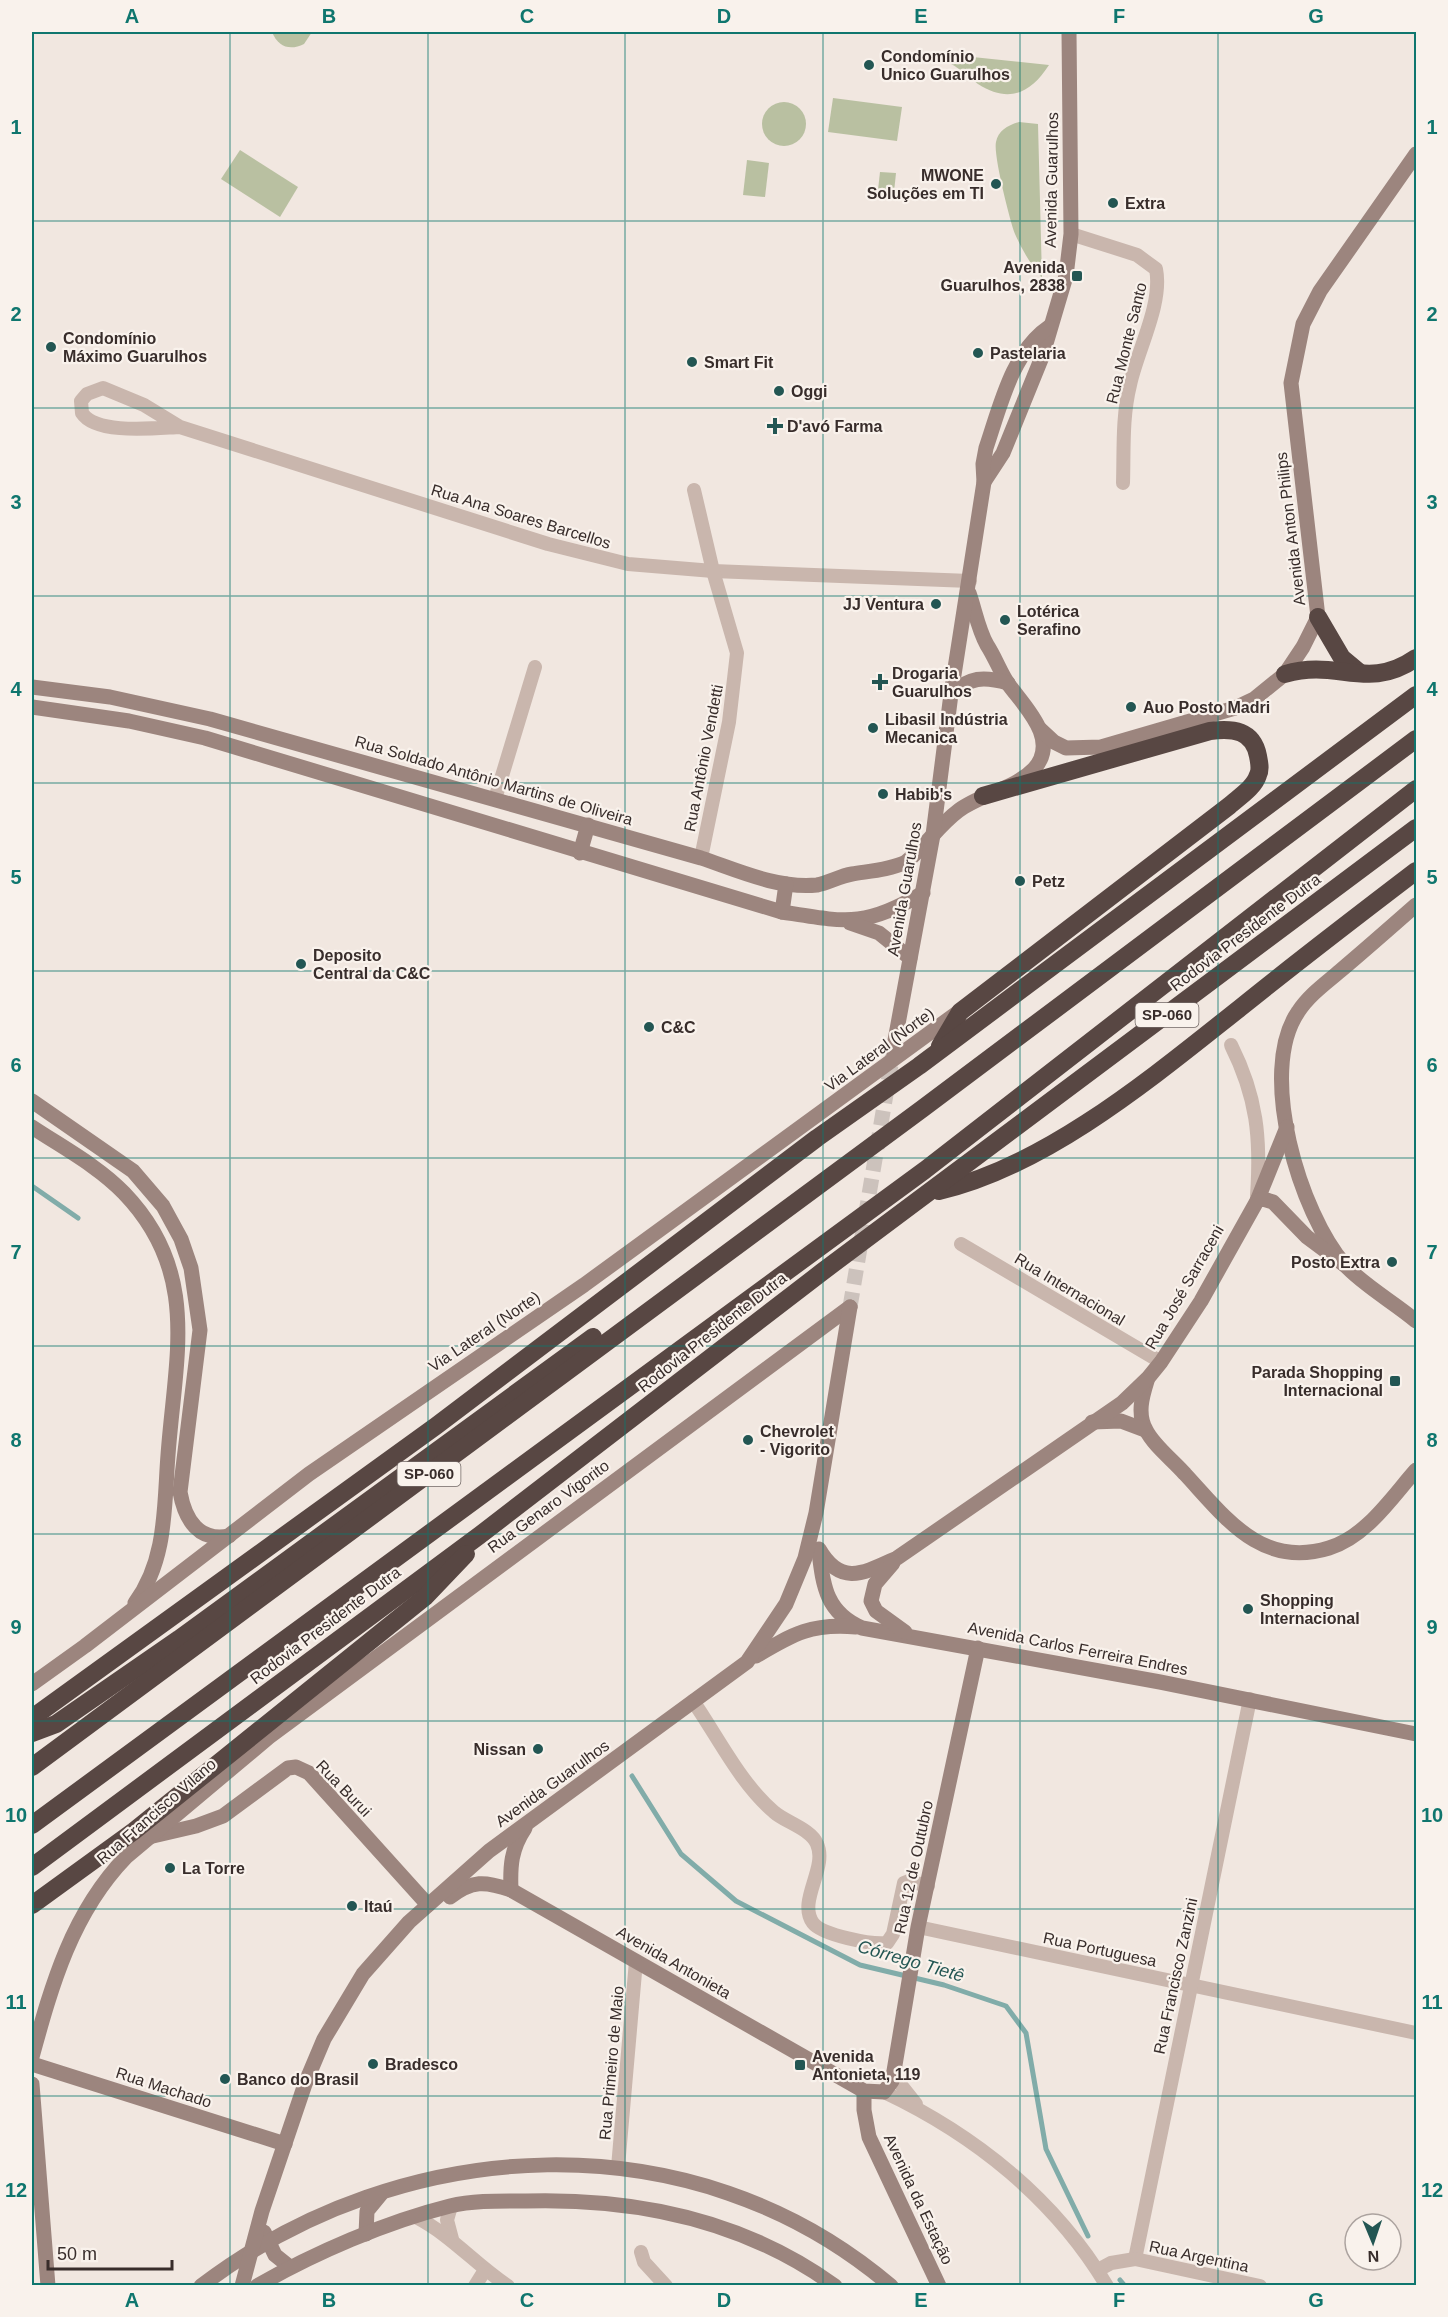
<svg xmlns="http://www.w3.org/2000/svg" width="1448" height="2317" font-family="Arial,sans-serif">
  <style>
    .green { fill: #b9c0a1 }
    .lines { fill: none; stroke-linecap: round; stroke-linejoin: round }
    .stream { stroke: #81aca9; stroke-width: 5 }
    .secondary-tunnel { stroke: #ccc2bc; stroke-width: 15; stroke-dasharray: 15 8; stroke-linecap: butt }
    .street { stroke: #c9b6ad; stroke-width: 14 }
    .secondary { stroke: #9c857e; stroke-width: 15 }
    .highway { stroke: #584743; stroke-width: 18 }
    .grid { fill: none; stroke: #0f766e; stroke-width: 1.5; stroke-opacity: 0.55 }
    .poi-dot { fill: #235653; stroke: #f9f2ec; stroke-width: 2 }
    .labels { text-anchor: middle; stroke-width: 4.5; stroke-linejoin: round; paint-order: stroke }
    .shield { fill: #f9f2ec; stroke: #726865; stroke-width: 1.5 }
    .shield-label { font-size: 15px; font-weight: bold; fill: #382d2b }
    .poi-label { font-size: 16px; font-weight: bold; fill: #382d2b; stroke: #f9f2ec; text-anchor: start }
    .street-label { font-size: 16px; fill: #382d2b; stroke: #f9f2ec }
    .water-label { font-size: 18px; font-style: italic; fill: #235653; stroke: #f9f2ec }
    .neatline { fill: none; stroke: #0f766e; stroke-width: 2 }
    .grid-label { font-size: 20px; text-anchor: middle; font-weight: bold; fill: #0f766e }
  </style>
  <rect width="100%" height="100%" fill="#f1e7e0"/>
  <g class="green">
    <path d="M272,32h40l-8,12c-14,7 -26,3 -32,-12z"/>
    <path d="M925,52l124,13c-18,28 -40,39 -71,19 -9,-6 -17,-15 -27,-20 -8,-5 -17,-8 -26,-12z"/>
    <polygon points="833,98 902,107 897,141 828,132"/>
    <circle cx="784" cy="124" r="22"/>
    <path d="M1019,122l19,2 4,154c-11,-13 -20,-28 -27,-44 -5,-13 -22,-80 -19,-92 2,-11 12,-17 23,-20z"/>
    <polygon points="240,150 298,187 280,217 221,179"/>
    <polygon points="747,160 769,163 765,197 743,195"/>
    <polygon points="880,172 896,173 894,192 878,190"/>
  </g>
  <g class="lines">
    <g class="stream">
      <polyline points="32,1186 78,1218"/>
      <polyline points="632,1776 681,1854 736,1901 860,1965 944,1985 1006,2006 1026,2033 1046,2149 1088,2236"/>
      <polyline points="1120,2280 1125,2286"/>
    </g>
    <polyline class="secondary-tunnel" points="850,1307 893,1053"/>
    <g class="street">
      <path d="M1071,234l66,21 19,14c7,35 -19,82 -26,116 -8,32 -6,65 -7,98"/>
      <path d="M180,427c-24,1 -84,8 -98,-14l-1,-12 6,-7 16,-6 41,17 36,22 368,117 80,20 85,7 257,10"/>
      <polyline points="694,490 713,571 737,653 729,722 701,858"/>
      <polyline points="495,799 535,667"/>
      <path d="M1231,1045c26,52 30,93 26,151"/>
      <polyline points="961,1244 1161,1362"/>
      <path d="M693,1701c25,36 47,82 81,111 11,10 37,17 43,32 11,24 -20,57 -4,79 9,12 59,22 74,20l6,-9 11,-51 5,-2 19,5"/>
      <polyline points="918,1927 1416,2033"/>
      <polyline points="893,2075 916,2104"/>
      <path d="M884,2092c91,43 171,107 223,194"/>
      <polyline points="618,2167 636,1961"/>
      <polyline points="451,2206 447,2220 452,2239"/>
      <path d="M416,2217c35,18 59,47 92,69"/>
      <polyline points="641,2252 644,2262 666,2286"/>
      <polyline points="1135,2259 1250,1699"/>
      <polyline points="1098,2270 1111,2263 1135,2259 1260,2286"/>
      <polyline points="475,2286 485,2270"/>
    </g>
    <g class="secondary">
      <polyline points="984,482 1003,453 1042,357 1066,276 1071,234 1069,32"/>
      <path d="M32,687l78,10 100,22 491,139c36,12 76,31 116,27 11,-2 23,-9 35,-11 18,-3 37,-4 54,-12 19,-15 32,-36 52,-51 22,-17 57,-22 76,-42 26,-29 -9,-62 -25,-84 -8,-11 -14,-28 -22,-40 -9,-16 -12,-35 -18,-52"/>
      <path d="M951,694c19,-17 32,-18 57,-11"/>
      <path d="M32,707l97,14 76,17 577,174c63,10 83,16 141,-19"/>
      <polyline points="1040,729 1054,742 1066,748 1101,747 1235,708 1254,699 1285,674 1303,647 1318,617 1291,383 1303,324 1320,291 1416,154"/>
      <polyline points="580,853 588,825"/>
      <path d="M1416,905c-25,22 -50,44 -76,66 -14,12 -31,24 -42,41 -41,60 2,202 47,253 18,20 50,38 71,56"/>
      <polyline points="782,912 786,884"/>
      <polyline points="850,923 879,933 910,958"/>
      <path d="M893,1051l40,-216 18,-141 33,-212 -1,-18 3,-16c14,-41 26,-96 63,-121"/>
      <path d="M32,1101l101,70 30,35 18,33 10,29 9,62 -20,162c5,28 19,50 49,44"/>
      <path d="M32,1127c30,20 66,39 92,66 77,80 51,164 44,262 -4,51 -1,105 -33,148"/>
      <polyline points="1257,1201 1287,1127"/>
      <path d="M1147,1381c-5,16 -10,33 -1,49 8,16 27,30 39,44 40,43 76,95 144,74 37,-11 63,-51 87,-78"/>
      <polyline points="1092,1422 1121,1421 1145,1430"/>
      <path d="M819,1549c22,38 45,24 78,9l225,-155 26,-25 13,-16 40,-61 56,-100 6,-2 10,3 34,35 39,29"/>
      <path d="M819,1552c4,35 8,61 43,76l298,54 256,52"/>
      <polyline points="893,1563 875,1584 871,1601 876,1611 905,1632"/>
      <path d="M756,1656c37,-22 55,-33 100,-29"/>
      <polyline points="32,1684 85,1646 309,1474 584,1285 957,1013"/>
      <polyline points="153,1836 196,1826 223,1816 288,1768 296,1767 309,1773 428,1905"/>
      <path d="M511,1890c-1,-24 0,-41 14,-62"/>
      <path d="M450,1897c22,-17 35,-16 61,-7l353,201 20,1 8,-11 2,-10 24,-144 60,-279"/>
      <path d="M32,2057c20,-73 40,-144 94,-200l143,-120 581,-430"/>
      <polyline points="32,2064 285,2144"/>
      <polyline points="32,2084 48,2286"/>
      <polyline points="864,2091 864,2110 869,2137 939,2286"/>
      <polyline points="264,2232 275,2255 290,2267"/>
      <polyline points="366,2234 367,2211 381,2194"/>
      <path d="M201,2286c202,-154 492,-169 690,0"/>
      <polyline points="242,2286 262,2211 305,2084 324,2039 363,1974 409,1922 489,1851 747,1662 786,1604 805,1558 816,1513 850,1307"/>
      <path d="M257,2286c57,-33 129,-64 193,-80 24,-6 52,-5 76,-5 111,-3 218,19 309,85"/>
    </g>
    <g class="highway">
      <polyline points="1318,617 1342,658 1360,673"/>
      <path d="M1285,674c53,-16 82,18 131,-16"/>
      <path d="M940,1046l20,-34 269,-206c10,-9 25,-18 29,-31 3,-6 1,-13 0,-19 -5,-26 -25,-28 -48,-25l-227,65"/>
      <path d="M939,1191c108,-25 215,-115 301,-183 58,-47 117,-92 176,-137"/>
      <polyline points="32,1718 436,1426 817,1138 919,1066 1416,695"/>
      <polyline points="32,1733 56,1724 179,1639 593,1337"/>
      <polyline points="32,1767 922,1109 1416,739"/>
      <polyline points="32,1825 925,1170 1416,789"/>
      <polyline points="32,1867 480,1535 822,1272 1416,828"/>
      <polyline points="32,1905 134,1831 425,1597 466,1554"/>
    </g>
  </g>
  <path class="grid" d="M230,32v2254M428,32v2254M625,32v2254M823,32v2254M1020,32v2254M1218,32v2254M32,221h1384M32,408h1384M32,596h1384M32,783h1384M32,971h1384M32,1158h1384M32,1346h1384M32,1534h1384M32,1721h1384M32,1909h1384M32,2096h1384"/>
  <g class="poi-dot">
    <circle cx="869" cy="65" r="6"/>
    <circle cx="996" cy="184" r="6"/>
    <circle cx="1113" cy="203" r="6"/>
    <rect x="1071" y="270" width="12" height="12" rx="3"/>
    <circle cx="51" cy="347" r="6"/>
    <circle cx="978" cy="353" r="6"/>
    <circle cx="692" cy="362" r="6"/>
    <circle cx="779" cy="391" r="6"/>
    <path d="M772 417h6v6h6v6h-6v6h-6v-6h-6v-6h6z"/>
    <circle cx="936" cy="604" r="6"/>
    <circle cx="1005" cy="620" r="6"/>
    <path d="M877 673h6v6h6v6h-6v6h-6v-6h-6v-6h6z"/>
    <circle cx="1131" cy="707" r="6"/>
    <circle cx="873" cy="728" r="6"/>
    <circle cx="883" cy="794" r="6"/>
    <circle cx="1020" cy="881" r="6"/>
    <circle cx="301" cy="964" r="6"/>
    <circle cx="649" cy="1027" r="6"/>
    <circle cx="1392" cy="1262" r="6"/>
    <rect x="1389" y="1375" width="12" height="12" rx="3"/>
    <circle cx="748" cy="1440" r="6"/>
    <circle cx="1248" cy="1609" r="6"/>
    <circle cx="538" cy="1749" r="6"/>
    <circle cx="170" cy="1868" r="6"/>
    <circle cx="352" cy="1906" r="6"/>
    <circle cx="373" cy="2064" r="6"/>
    <rect x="794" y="2059" width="12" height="12" rx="3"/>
    <circle cx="225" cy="2079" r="6"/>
  </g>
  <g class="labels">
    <g class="shield">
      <rect x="1135.5" y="1003" width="63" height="24" rx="4.5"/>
      <rect x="397.5" y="1462" width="63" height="24" rx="4.5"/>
    </g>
    <g class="shield-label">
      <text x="1167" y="1020">SP-060</text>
      <text x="429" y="1479">SP-060</text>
    </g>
    <g class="poi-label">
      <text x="881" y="62">Condomínio<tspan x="881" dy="18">Unico Guarulhos</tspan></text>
      <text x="984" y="181" text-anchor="end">MWONE<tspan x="984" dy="18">Soluções em TI</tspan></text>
      <text x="1125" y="209">Extra</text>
      <text x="1065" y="273" text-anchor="end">Avenida<tspan x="1065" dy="18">Guarulhos, 2838</tspan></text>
      <text x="63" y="344">Condomínio<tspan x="63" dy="18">Máximo Guarulhos</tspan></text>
      <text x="990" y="359">Pastelaria</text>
      <text x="704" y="368">Smart Fit</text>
      <text x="791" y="397">Oggi</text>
      <text x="787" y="432">D'avó Farma</text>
      <text x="924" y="610" text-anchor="end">JJ Ventura</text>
      <text x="1017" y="617">Lotérica<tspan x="1017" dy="18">Serafino</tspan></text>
      <text x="892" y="679">Drogaria<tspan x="892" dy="18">Guarulhos</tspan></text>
      <text x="1143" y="713">Auo Posto Madri</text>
      <text x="885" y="725">Libasil Indústria<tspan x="885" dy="18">Mecanica</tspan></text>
      <text x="895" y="800">Habib's</text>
      <text x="1032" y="887">Petz</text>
      <text x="313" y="961">Deposito<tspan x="313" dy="18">Central da C&amp;C</tspan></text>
      <text x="661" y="1033">C&amp;C</text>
      <text x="1380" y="1268" text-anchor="end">Posto Extra</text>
      <text x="1383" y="1378" text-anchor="end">Parada Shopping<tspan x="1383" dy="18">Internacional</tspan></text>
      <text x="760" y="1437">Chevrolet<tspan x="760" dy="18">- Vigorito</tspan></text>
      <text x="1260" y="1606">Shopping<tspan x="1260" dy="18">Internacional</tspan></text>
      <text x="526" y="1755" text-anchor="end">Nissan</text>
      <text x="182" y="1874">La Torre</text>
      <text x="364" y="1912">Itaú</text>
      <text x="812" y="2062">Avenida<tspan x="812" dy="18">Antonieta, 119</tspan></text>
      <text x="385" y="2070">Bradesco</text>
      <text x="237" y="2085">Banco do Brasil</text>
    </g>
    <g class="street-label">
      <text transform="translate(1051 180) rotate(-89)" y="6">Avenida Guarulhos</text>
      <text transform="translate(1126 343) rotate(-76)" y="6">Rua Monte Santo</text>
      <text transform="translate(521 516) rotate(17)" y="6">Rua Ana Soares Barcellos</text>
      <text transform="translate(1290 529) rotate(-97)" y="6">Avenida Anton Philips</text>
      <text transform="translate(703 758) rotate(-79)" y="6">Rua Antônio Vendetti</text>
      <text transform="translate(494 780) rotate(16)" y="6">Rua Soldado Antônio Martins de Oliveira</text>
      <text transform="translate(904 889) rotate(-80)" y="6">Avenida Guarulhos</text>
      <text transform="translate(1245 932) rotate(-37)" y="6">Rodovia Presidente Dutra</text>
      <text transform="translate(879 1049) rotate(-36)" y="6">Via Lateral (Norte)</text>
      <text transform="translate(1184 1287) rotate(-60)" y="6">Rua José Sarraceni</text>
      <text transform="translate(1070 1289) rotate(31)" y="6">Rua Internacional</text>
      <text transform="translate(484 1331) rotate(-34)" y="6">Via Lateral (Norte)</text>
      <text transform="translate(712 1332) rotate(-38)" y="6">Rodovia Presidente Dutra</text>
      <text transform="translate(548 1506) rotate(-36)" y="6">Rua Genaro Vigorito</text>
      <text transform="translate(325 1625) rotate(-37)" y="6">Rodovia Presidente Dutra</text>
      <text transform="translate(1078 1648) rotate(11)" y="6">Avenida Carlos Ferreira Endres</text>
      <text transform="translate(552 1783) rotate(-36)" y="6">Avenida Guarulhos</text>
      <text transform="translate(344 1788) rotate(46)" y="6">Rua Burui</text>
      <text transform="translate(156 1811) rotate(-41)" y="6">Rua Francisco Vilano</text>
      <text transform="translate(913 1867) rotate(-78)" y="6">Rua 12 de Outubro</text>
      <text transform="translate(1100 1949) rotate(12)" y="6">Rua Portuguesa</text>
      <text transform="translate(674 1962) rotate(30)" y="6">Avenida Antonieta</text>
      <text transform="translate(1175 1976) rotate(-78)" y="6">Rua Francisco Zanzini</text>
      <text transform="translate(611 2063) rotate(-85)" y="6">Rua Primeiro de Maio</text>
      <text transform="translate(164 2087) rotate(18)" y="6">Rua Machado</text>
      <text transform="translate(919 2199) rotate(65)" y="6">Avenida da Estação</text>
      <text transform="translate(1199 2256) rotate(12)" y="6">Rua Argentina</text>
    </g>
    <g class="water-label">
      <text transform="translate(911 1961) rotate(16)" y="6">Córrego Tietê</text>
    </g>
  </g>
  <rect width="1448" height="2317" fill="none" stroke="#f9f2ec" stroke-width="66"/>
  <g transform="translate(1373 2242) rotate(178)"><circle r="28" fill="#f9f2ec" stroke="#aca39f" stroke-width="1.5"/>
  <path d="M0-4.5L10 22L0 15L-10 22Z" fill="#235653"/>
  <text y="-9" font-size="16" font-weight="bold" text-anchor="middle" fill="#382d2b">N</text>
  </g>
  <path d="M48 2260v9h124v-9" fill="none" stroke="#382d2b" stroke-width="3"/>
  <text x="57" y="2260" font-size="18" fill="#382d2b" stroke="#f9f2ec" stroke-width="4.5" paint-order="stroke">50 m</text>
  <rect x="33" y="33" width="1382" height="2251" class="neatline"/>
  <g class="grid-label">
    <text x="132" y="23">A</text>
    <text x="329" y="23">B</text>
    <text x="527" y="23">C</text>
    <text x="724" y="23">D</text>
    <text x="921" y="23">E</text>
    <text x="1119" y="23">F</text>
    <text x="1316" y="23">G</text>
    <text x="16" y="134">1</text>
    <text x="1432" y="134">1</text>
    <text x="16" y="321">2</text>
    <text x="1432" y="321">2</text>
    <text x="16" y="509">3</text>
    <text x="1432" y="509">3</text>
    <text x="16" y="696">4</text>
    <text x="1432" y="696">4</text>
    <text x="16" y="884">5</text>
    <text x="1432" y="884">5</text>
    <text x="16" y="1072">6</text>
    <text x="1432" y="1072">6</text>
    <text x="16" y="1259">7</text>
    <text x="1432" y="1259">7</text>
    <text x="16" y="1447">8</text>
    <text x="1432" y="1447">8</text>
    <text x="16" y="1634">9</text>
    <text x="1432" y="1634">9</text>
    <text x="16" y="1822">10</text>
    <text x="1432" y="1822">10</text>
    <text x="16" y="2009">11</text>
    <text x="1432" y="2009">11</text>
    <text x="16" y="2197">12</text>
    <text x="1432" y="2197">12</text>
    <text x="132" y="2307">A</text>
    <text x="329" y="2307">B</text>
    <text x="527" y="2307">C</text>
    <text x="724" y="2307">D</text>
    <text x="921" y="2307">E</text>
    <text x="1119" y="2307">F</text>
    <text x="1316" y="2307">G</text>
  </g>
</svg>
